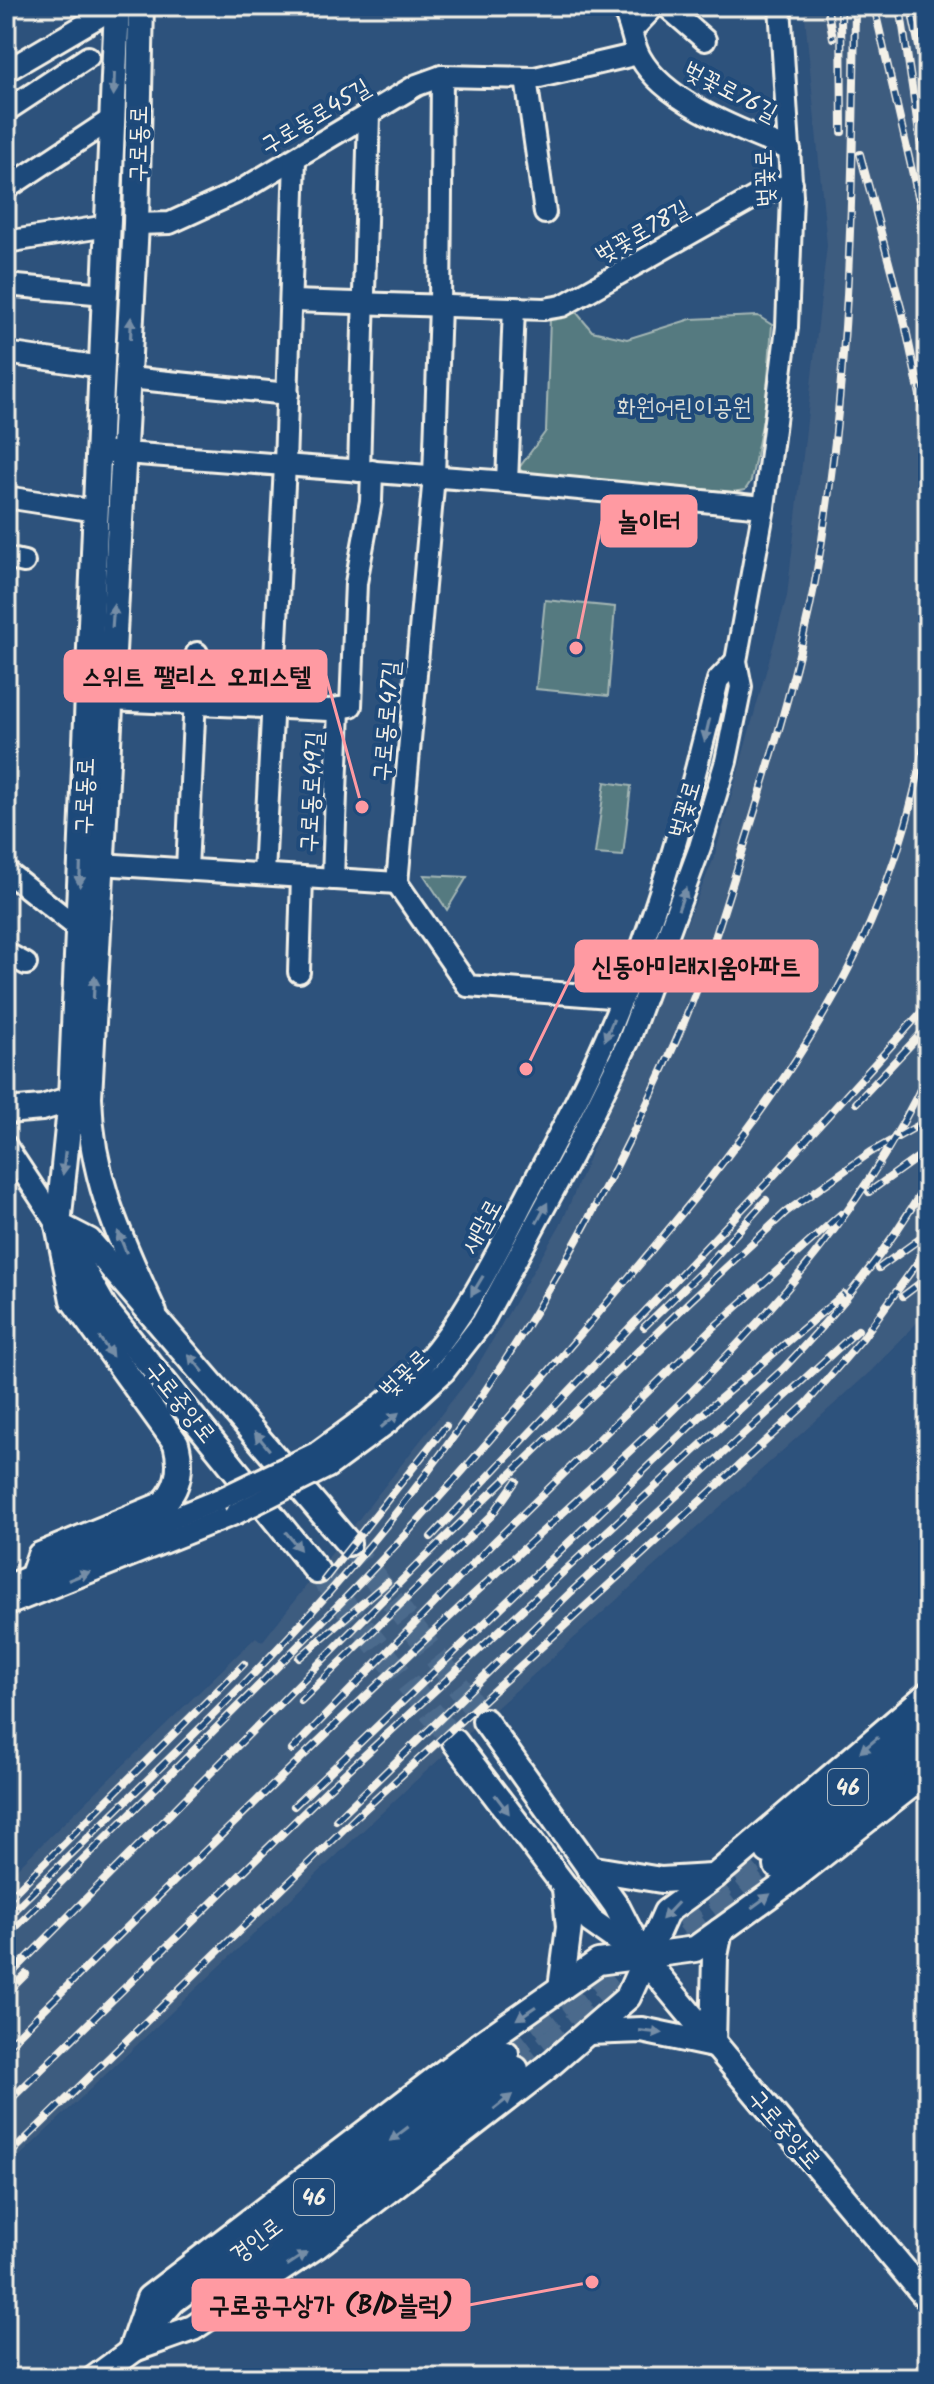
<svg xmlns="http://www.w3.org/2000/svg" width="934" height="2384" font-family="Kalam,'Poor Story',sans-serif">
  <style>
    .built { fill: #3e5b7f }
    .green { fill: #557a80; stroke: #a4b6b4; stroke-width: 2 }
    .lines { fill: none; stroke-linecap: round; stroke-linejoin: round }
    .major-tunnel { stroke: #4b6a8c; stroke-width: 24; stroke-dasharray: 24 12; stroke-linecap: butt }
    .minor-casing { stroke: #f4f1e8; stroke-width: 26 }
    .major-casing { stroke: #f4f1e8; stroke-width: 30 }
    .minor { stroke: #1f4a7a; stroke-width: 20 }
    .major { stroke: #1f4a7a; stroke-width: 24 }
    .rail-casing { stroke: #f4f1e8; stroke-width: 8 }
    .rail { stroke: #1f4a7a; stroke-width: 5; stroke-dasharray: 15; stroke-linecap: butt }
    .minor-bridge-casing { stroke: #f4f1e8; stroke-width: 26; stroke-linecap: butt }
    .minor-bridge { stroke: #1f4a7a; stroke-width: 20 }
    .oneway { fill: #748da6 }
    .labels { text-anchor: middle; stroke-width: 8; stroke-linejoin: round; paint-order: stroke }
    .shield { fill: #1f4a7a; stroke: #b4bfc7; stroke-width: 2 }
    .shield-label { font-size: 22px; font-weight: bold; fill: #f4f1e8 }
    .street-label { font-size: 24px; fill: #f4f1e8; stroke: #1f4a7a }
    .park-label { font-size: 24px; fill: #dcdfd8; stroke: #1f4a7a }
    .leader { fill: none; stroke: #ff9aa2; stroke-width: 3 }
    .callout-dot { fill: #ff9aa2; stroke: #1f4a7a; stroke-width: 3 }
    .callout { fill: #ff9aa2; stroke: #ff9aa2; stroke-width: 3 }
    .callout-label { font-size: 26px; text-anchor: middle; font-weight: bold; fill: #111 }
  </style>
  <rect width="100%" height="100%" fill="#2d527c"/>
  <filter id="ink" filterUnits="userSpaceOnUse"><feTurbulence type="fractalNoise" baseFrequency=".0125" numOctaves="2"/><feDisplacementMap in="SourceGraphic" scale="16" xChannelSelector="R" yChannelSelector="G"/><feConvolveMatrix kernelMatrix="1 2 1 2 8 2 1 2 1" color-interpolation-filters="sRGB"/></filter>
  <g filter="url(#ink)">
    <polygon class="built" points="804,6 927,6 928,9 928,1311 871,1371 412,1784 6,2169 6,1879 256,1637 262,1642 472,1375 563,1220 714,858 787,596 827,245"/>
    <g class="green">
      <polygon points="567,313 577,313 592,331 627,339 691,319 758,316 772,325 766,404 751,481 745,490 732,492 524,474 519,468 546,431 550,318"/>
      <polygon points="545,600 615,607 608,696 536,689"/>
      <polygon points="605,782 631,786 623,856 595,854"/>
      <polygon points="424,875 467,877 447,910"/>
    </g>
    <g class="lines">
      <g class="major-tunnel">
        <polyline points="348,1543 485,1721"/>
        <polyline points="317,1571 455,1742"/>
        <polyline points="506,2053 768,1851"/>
        <polyline points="516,2069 777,1866"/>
      </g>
      <defs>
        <g id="minor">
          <path d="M621,6c11,17 10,35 19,51 25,46 103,74 150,93"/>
          <polyline points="666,6 705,40"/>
          <polyline points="633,29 655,6"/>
          <polyline points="6,71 117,6"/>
          <polyline points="442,76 440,306 434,476 397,883 468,986 623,998"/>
          <polyline points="526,78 545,213"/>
          <polyline points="6,111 88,57"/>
          <polyline points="6,189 113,118"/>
          <polyline points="136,224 170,223 240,191 417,85 442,76 535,78 638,54"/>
          <polyline points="6,242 108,226"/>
          <polyline points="6,285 105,294"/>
          <polyline points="292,301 544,309 562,306 755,197 792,183"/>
          <polyline points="6,353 102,367"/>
          <polyline points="129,378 288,394"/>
          <polyline points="99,451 507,482 764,507"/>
          <polyline points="359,471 369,114"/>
          <polyline points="507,482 514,308"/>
          <polyline points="6,497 96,511"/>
          <polyline points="6,558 24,562"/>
          <polyline points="108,700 329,710 351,706 356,583 371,501 372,471"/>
          <polyline points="100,864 397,883"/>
          <polyline points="187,869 197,653"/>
          <polyline points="6,871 78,928"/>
          <polyline points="264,874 285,465 295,159"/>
          <polyline points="333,879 339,708"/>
          <polyline points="6,953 26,964"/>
          <polyline points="299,972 302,877"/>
          <polyline points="6,1146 58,1225"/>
          <path d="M316,1453c38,-28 76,-53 107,-88 44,-50 74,-112 104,-170 34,-64 69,-129 95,-196 41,-104 71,-210 96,-319l18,-19"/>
          <polyline points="328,1467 389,1422 444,1372 482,1323 572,1156 629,1040 700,847 726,761 741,687 736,661 764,507 787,327 792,196 780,6"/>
          <polyline points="6,1586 220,1499"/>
          <polyline points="6,1601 15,1602 235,1514"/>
        </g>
        <g id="major">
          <path d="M141,6l-5,218 -47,873c2,83 31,141 65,216"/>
          <polyline points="6,1111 42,1108 71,1099"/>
          <polyline points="58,1225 89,1241 348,1543"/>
          <polyline points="69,1245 105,1309 317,1571"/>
          <path d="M33,1575l7,-20 121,-50c19,-16 21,-39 15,-62l-103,-143 -15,-75 13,-126 46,-1093"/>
          <polyline points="485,1721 616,1905 643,1958 928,2299"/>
          <polyline points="455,1742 591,1921 638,1954"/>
          <polyline points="768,1851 928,1723"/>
          <polyline points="777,1866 928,1750"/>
          <polyline points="589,1868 661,1880 711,1877"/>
          <polyline points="561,1988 569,1927 565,1889"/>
          <polyline points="588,2032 642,2030 713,2045 715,1956 720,1931"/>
          <polyline points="212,2297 516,2069"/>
          <polyline points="140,2339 173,2301 506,2053"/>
          <polyline points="131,2350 193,2328 318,2245 545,2069 628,1997 666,1912 714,1877 928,1694"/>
          <polyline points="131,2350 149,2298 485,2041 598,1962 695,1949 788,1882 928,1772"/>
          <polyline points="95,2378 144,2342"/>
        </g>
      </defs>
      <use href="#minor" class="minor-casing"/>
      <use href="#major" class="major-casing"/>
      <use href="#minor" class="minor"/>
      <use href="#major" class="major"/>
      <defs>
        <g id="rail">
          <polyline points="827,6 833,38"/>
          <polyline points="841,6 842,132"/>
          <polyline points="874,6 928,240"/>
          <polyline points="900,6 928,194"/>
          <polyline points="913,18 928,91"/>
          <polyline points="860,154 903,315 928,433"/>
          <polyline points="856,1103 928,1026"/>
          <polyline points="869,1192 928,1150"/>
          <polyline points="879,1268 928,1233"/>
          <polyline points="903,1296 928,1277"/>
          <polyline points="644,1327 706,1267 766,1200"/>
          <polyline points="431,1537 766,1184 928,1005"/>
          <polyline points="324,1580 446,1426"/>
          <polyline points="299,1658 387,1582"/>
          <polyline points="301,1701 492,1515 516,1481"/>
          <polyline points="292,1750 494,1542 713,1328 841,1214"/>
          <polyline points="294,1806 709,1408 844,1294"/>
          <polyline points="336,1820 571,1592 858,1330"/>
          <polyline points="6,1901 244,1664"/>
          <path d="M6,1918c131,-130 271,-256 386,-400 115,-143 209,-309 284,-477 32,-73 54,-151 78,-227 23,-76 46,-154 61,-232 34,-190 38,-383 40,-576"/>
          <path d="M6,1937c116,-116 234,-231 348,-348 76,-78 147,-162 218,-245 163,-192 322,-367 356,-628"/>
          <polyline points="6,1979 426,1556 690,1301 786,1212 871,1152 928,1120"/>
          <polyline points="6,1994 26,1974"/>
          <path d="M6,2047c149,-148 299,-295 452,-438 174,-163 369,-316 470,-536"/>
          <path d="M6,2104l321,-314 455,-420c57,-60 104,-117 146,-189"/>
          <polyline points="6,2158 356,1817 807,1403 862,1339 928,1248"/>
        </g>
      </defs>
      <use href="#rail" class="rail-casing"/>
      <use href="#rail" class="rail"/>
      <defs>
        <g id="minor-bridge">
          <polyline points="220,1499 316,1453"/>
          <polyline points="235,1514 328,1467"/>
        </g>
      </defs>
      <use href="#minor-bridge" class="minor-bridge-casing"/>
      <use href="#minor-bridge" class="minor-bridge"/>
    </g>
    <defs><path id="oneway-solid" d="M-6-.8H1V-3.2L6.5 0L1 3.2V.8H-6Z" transform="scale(2)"/></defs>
    <g class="oneway">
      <use href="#oneway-solid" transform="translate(114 84) rotate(92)"/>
      <use href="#oneway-solid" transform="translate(131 328) rotate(-87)"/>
      <use href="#oneway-solid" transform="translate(113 616) rotate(-86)"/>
      <use href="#oneway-solid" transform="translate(707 730) rotate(103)"/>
      <use href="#oneway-solid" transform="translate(80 875) rotate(92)"/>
      <use href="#oneway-solid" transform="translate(682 899) rotate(-71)"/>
      <use href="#oneway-solid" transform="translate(94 987) rotate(-87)"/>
      <use href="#oneway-solid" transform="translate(609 1030) rotate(113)"/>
      <use href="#oneway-solid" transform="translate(64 1163) rotate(96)"/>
      <use href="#oneway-solid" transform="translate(542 1213) rotate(-62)"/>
      <use href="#oneway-solid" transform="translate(122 1242) rotate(-112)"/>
      <use href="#oneway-solid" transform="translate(477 1286) rotate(121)"/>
      <use href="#oneway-solid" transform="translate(106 1347) rotate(55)"/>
      <use href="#oneway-solid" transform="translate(196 1363) rotate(-130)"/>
      <use href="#oneway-solid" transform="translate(390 1420) rotate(-40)"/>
      <use href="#oneway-solid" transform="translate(262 1441) rotate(-130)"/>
      <use href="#oneway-solid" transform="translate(293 1541) rotate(51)"/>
      <use href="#oneway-solid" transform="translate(79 1576) rotate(-22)"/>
      <use href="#oneway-solid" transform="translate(869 1745) rotate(140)"/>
      <use href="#oneway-solid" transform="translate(502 1804) rotate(53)"/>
      <use href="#oneway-solid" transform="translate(761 1901) rotate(-36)"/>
      <use href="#oneway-solid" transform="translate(670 1911) rotate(133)"/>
      <use href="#oneway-solid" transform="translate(526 2013) rotate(146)"/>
      <use href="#oneway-solid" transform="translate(651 2032) rotate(7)"/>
      <use href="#oneway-solid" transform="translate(503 2102) rotate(-38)"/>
      <use href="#oneway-solid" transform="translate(399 2134) rotate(143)"/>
      <use href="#oneway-solid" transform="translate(297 2259) rotate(-33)"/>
    </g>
  </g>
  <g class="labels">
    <g class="shield">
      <rect x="828" y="1769" width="40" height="36" rx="6"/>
      <rect x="294" y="2179" width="40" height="36" rx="6"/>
    </g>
    <g class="shield-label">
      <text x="848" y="1795">46</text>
      <text x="314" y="2205">46</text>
    </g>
    <g class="street-label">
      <text transform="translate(731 91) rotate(28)" y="8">벚꽃로76길</text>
      <text transform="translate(315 116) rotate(-31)" y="8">구로동로45길</text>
      <text transform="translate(138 144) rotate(-89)" y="8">구로동로</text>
      <text transform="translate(764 178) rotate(-92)" y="8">벚꽃로</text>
      <text transform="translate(642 231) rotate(-29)" y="8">벚꽃로78길</text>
      <text transform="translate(386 721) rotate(-85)" y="8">구로동로47길</text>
      <text transform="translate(311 792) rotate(-87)" y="8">구로동로49길</text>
      <text transform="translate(84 796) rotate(-88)" y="8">구로동로</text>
      <text transform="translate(684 809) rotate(-73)" y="8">벚꽃로</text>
      <text transform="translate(481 1226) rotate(-61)" y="8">새말로</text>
      <text transform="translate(404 1373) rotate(-43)" y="8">벚꽃로</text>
      <text transform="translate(181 1402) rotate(51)" y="8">구로중앙로</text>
      <text transform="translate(785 2129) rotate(49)" y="8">구로중앙로</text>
      <text transform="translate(256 2240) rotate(-37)" y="8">경인로</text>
    </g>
    <g class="park-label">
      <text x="684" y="415">화원어린이공원</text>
    </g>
  </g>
  <path class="leader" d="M576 648L602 521M362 807L326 676M526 1069L576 966M592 2282L469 2305"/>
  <g class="callout-dot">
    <circle cx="576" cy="648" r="8"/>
    <circle cx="362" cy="807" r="8"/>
    <circle cx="526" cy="1069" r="8"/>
    <circle cx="592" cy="2282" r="8"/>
  </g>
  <g class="callout">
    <rect x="602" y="496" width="94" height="50" rx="8"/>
    <rect x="65" y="651" width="261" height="50" rx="8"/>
    <rect x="576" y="941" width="241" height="50" rx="8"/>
    <rect x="193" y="2280" width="276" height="50" rx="8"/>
  </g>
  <g class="callout-label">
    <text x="649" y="530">놀이터</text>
    <text x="196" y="685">스위트 팰리스 오피스텔</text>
    <text x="696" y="975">신동아미래지움아파트</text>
    <text x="331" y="2314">구로공구상가 (B/D블럭)</text>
  </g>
  <rect width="934" height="2384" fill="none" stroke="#1f4a7a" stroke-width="32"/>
  <rect x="16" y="16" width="902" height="2352" fill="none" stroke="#f4f1e8" stroke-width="3" filter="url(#ink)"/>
</svg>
